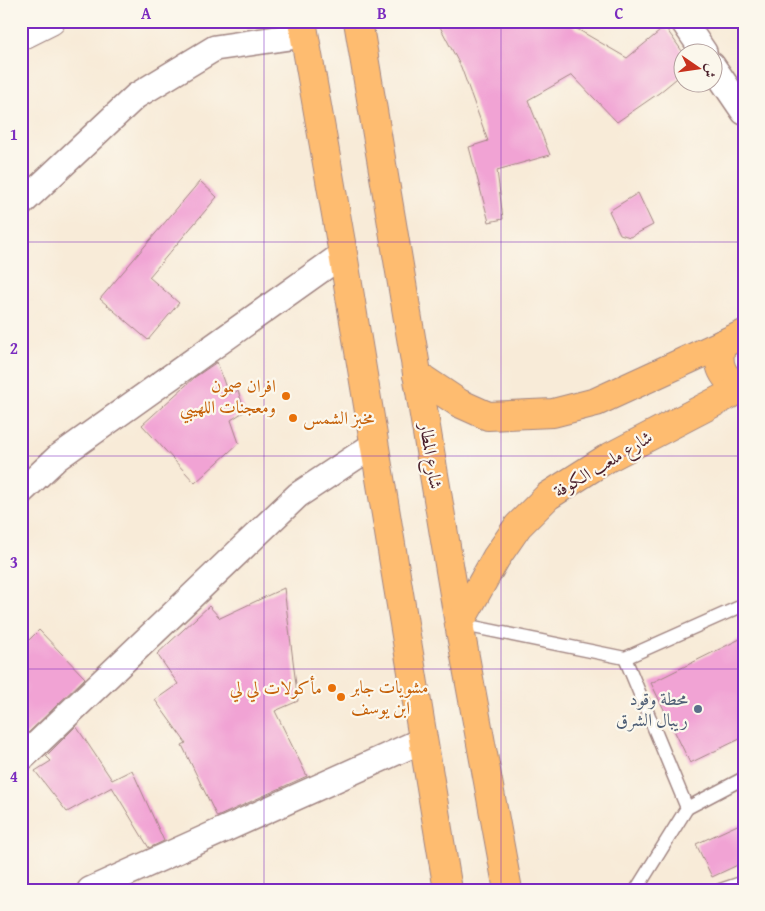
<svg xmlns="http://www.w3.org/2000/svg" width="765" height="911" font-family="'Gentium Book Plus',Amiri,serif">
  <style>
    .building { fill: #f1a3d4 }
    .lines { fill: none; stroke-linecap: round; stroke-linejoin: round }
    .service-casing { stroke: #a18582; stroke-width: 15 }
    .minor-casing { stroke: #a18582; stroke-width: 28 }
    .tertiary-casing { stroke: #a18582; stroke-width: 30 }
    .primary-casing { stroke: #a18582; stroke-width: 30 }
    .service { stroke: #fff; stroke-width: 12 }
    .minor { stroke: #fff; stroke-width: 25 }
    .tertiary { stroke: #fff; stroke-width: 28 }
    .primary { stroke: #febc70; stroke-width: 28 }
    .grid { fill: none; stroke: #7b2cbf; stroke-width: 1; stroke-opacity: 0.55 }
    .food-dot { fill: #e8710a; stroke: #fbf7ec; stroke-width: 2 }
    .service-dot { fill: #5c6f8a; stroke: #fbf7ec; stroke-width: 2 }
    .labels { text-anchor: middle; stroke-width: 4.5; stroke-linejoin: round; paint-order: stroke }
    .food-label { font-size: 18px; fill: #c56008; stroke: #fbf7ec; text-anchor: end }
    .street-label { font-size: 18px; fill: #4a1f2b; stroke: #fbf7ec }
    .service-label { font-size: 18px; fill: #4e5e75; stroke: #fbf7ec; text-anchor: end }
    .neatline { fill: none; stroke: #7b2cbf; stroke-width: 2 }
    .grid-label { font-size: 16px; text-anchor: middle; font-weight: bold; fill: #7b2cbf }
  </style>
  <rect width="100%" height="100%" fill="#fbf7ec"/>
  <filter id="ink" filterUnits="userSpaceOnUse"><feTurbulence type="fractalNoise" baseFrequency=".02" numOctaves="2"/><feDisplacementMap in="SourceGraphic" scale="10" xChannelSelector="R" yChannelSelector="G"/><feConvolveMatrix kernelMatrix="1 2 1 2 8 2 1 2 1" color-interpolation-filters="sRGB"/></filter>
  <filter id="wash" filterUnits="userSpaceOnUse"><feTurbulence type="fractalNoise" baseFrequency=".0096" numOctaves="4" result="noise"/><feDisplacementMap in="SourceGraphic" scale="20" xChannelSelector="R" yChannelSelector="G"/><feGaussianBlur stdDeviation="1.12" result="paint"/><feColorMatrix in="noise" values="0 0 0 0 0 0 0 0 0 0 0 0 0 0 0 0 0 1.4 0 .05"/><feComposite in="paint" operator="in"/></filter>
  <g filter="url(#wash)">
    <rect width="100%" height="100%" fill="#f8ebd8"/>
    <g id="blocks">
      <g class="building">
        <polygon points="437,21 568,21 572,26 627,58 665,27 682,51 682,74 659,93 617,122 572,75 528,100 550,155 497,170 503,219 489,222 469,147 488,141 461,67"/>
        <polygon points="200,181 217,197 149,277 179,303 148,340 100,299"/>
        <polygon points="638,193 653,225 630,237 620,234 609,211"/>
        <polygon points="217,362 228,394 238,391 245,411 231,420 239,443 195,483 142,425 195,377"/>
        <polygon points="284,588 298,701 275,711 307,776 217,817 182,745 186,743 155,700 178,684 157,654 209,606 220,618"/>
        <polygon points="39,630 85,678 26,735 21,730 21,648"/>
        <polygon points="744,637 744,737 690,763 651,683"/>
        <polygon points="76,726 112,780 132,770 164,841 149,848 112,787 67,812 35,771 51,761 46,756"/>
        <polygon points="744,822 744,862 712,877 696,844"/>
      </g>
    </g>
  </g>
  <g filter="url(#ink)">
    <use href="#blocks" fill-opacity="0" stroke="#a18582" stroke-width="1"/>
    <g class="lines">
      <defs>
        <g id="service">
          <polyline points="459,624 625,658 744,605"/>
          <polyline points="625,658 687,808 636,890"/>
          <polyline points="687,808 744,778"/>
          <polyline points="720,890 744,882"/>
        </g>
        <g id="minor">
          <polyline points="683,21 704,52"/>
          <polyline points="712,65 744,112"/>
          <polyline points="21,204 136,96 215,48 304,35"/>
          <polyline points="21,492 57,458 343,254"/>
          <polyline points="21,759 298,495 375,444"/>
          <polyline points="90,890 423,740"/>
        </g>
        <polyline id="tertiary" points="21,36 51,21"/>
        <g id="primary">
          <polyline points="302,21 343,254 448,890"/>
          <polyline points="358,21 459,624 508,890"/>
          <path d="M722,344c-7,20 1,37 21,44"/>
          <polyline points="417,375 459,403 488,416 553,413 596,402 744,334"/>
          <polyline points="459,624 496,558 518,526 548,496 606,459 744,387"/>
        </g>
      </defs>
      <use href="#service" class="service-casing"/>
      <use href="#minor" class="minor-casing"/>
      <use href="#tertiary" class="tertiary-casing"/>
      <use href="#primary" class="primary-casing"/>
      <use href="#service" class="service"/>
      <use href="#minor" class="minor"/>
      <use href="#tertiary" class="tertiary"/>
      <use href="#primary" class="primary"/>
    </g>
  </g>
  <path class="grid" d="M264,21v869M501,21v869M21,242h723M21,456h723M21,669h723"/>
  <g class="food-dot">
    <circle cx="286" cy="396" r="5"/>
    <circle cx="293" cy="418" r="5"/>
    <circle cx="332" cy="688" r="5"/>
    <circle cx="341" cy="697" r="5"/>
  </g>
  <circle class="service-dot" cx="698" cy="709" r="5"/>
  <g class="labels">
    <g class="food-label">
      <text x="276" y="392">افران صمون<tspan x="276" dy="21">ومعجنات اللهيبي</tspan></text>
      <text x="303" y="424" text-anchor="start">مخبز الشمس</text>
      <text x="351" y="693" text-anchor="start">مشويات جابر<tspan x="351" dy="21">ابن يوسف</tspan></text>
      <text x="322" y="694">مأكولات لي لي</text>
    </g>
    <g class="street-label">
      <text transform="translate(431 456) rotate(81)" y="6">شارع المطار</text>
      <text transform="translate(603 464) rotate(-31)" y="6">شارع ملعب الكوفة</text>
    </g>
    <g class="service-label">
      <text x="688" y="705">محطة وقود<tspan x="688" dy="21">ريبال الشرق</tspan></text>
    </g>
  </g>
  <rect width="765" height="911" fill="none" stroke="#fbf7ec" stroke-width="55"/>
  <g transform="translate(698 68) rotate(103)"><circle r="24" fill="#fbf7ec" stroke="#b4a19f"/>
  <path d="M0-4L9 19L0 12L-9 19Z" fill="#c8321e"/>
  <text y="-8" font-size="14" font-weight="bold" text-anchor="middle" fill="#4a1f2b">ش</text>
  </g>
  <rect x="28" y="28" width="710" height="856" class="neatline"/>
  <g class="grid-label">
    <text x="146" y="19">A</text>
    <text x="382" y="19">B</text>
    <text x="619" y="19">C</text>
    <text x="14" y="140">1</text>
    <text x="14" y="354">2</text>
    <text x="14" y="568">3</text>
    <text x="14" y="782">4</text>
  </g>
</svg>
